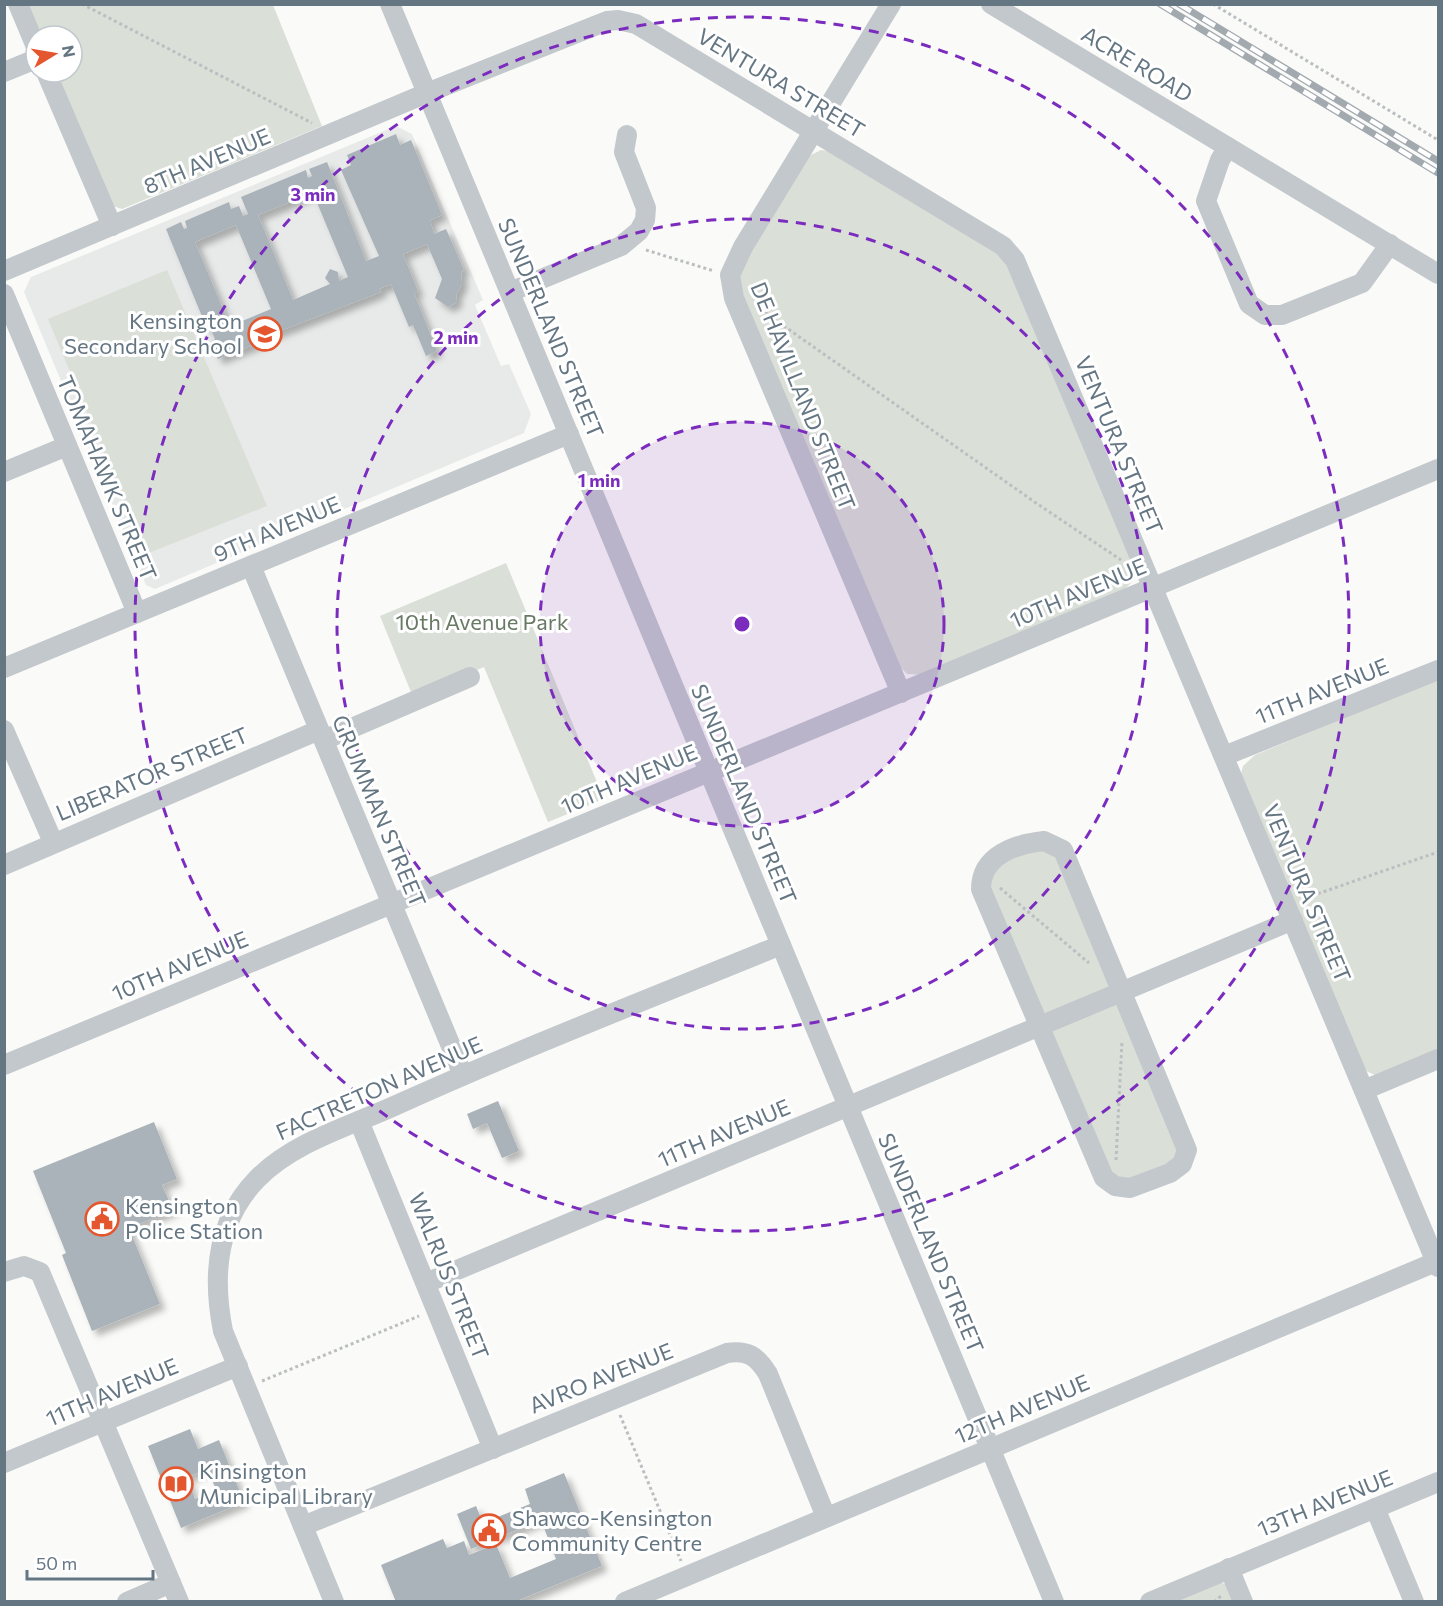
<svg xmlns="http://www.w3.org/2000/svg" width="1443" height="1606" font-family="Commissioner,sans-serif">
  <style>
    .built { fill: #e8e9e9 }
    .green { fill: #dadfd7 }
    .building { fill: #aab3b9; fill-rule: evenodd; filter: url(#shadow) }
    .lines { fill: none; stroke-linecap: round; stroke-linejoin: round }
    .path { stroke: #bbbfc2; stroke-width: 3; stroke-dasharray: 3 3; stroke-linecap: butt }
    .minor { stroke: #c3c8cc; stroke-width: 20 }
    .rail-casing { stroke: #a2aab0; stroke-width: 7 }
    .rail { stroke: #fff; stroke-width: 4.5; stroke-dasharray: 14; stroke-linecap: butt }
    .ring { fill: none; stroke: #7b2cbf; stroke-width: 3; stroke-dasharray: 10 8 }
    .labels { text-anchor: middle; stroke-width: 6; stroke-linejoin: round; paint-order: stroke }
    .street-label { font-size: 22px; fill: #657683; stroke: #fff }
    .poi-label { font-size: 22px; fill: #657683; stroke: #fff; text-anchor: start }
    .park-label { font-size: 22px; fill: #687a64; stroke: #fff }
    .centre { fill: #7b2cbf; stroke: #fff; stroke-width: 3 }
    .ring-label { font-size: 18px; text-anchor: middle; font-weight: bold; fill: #7b2cbf; stroke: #fff; stroke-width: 6; stroke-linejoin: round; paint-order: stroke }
  </style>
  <defs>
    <filter id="shadow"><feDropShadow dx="5.5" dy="5.5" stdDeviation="3" flood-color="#0004"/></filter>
  </defs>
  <rect width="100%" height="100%" fill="#fafaf8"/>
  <polygon class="built" points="396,126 412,134 483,300 475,305 501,366 509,364 531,414 524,433 155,589 146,585 24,292 31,277"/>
  <g class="green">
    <polygon points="25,5 273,5 322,126 122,209 113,206 54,72 72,72 72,36 39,36"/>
    <polygon points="821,150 835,152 1006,258 1135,565 1134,580 1123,591 924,675 907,674 894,661 739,285 742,262 807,157"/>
    <polygon points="167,270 267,506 146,554 48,319"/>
    <polygon points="506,563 604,799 548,822 484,667 413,697 380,616"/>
    <polygon points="1438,679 1438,1052 1375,1075 1364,1070 1241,774 1243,766 1255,755"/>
    <polygon points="1012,848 1063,850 1182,1164 1115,1186 983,897 987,866"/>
    <polygon points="1219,1582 1229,1585 1238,1602 1170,1602"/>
  </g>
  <g class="building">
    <path d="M396,134l4,11 11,-5 31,75 -12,5 4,14 12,-5 18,41 -3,2 1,12 -6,11 1,7 -9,5 -13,-9 7,-19 -15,-35 -24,10 15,37 -4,2 23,58 -11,5 -13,-31 -4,2 -18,-43 -12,5 2,3 -114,44 1,3 -50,20 -8,-17 5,-3 -4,-10 -3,2 -42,-102 15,-7 3,7 3,-1 -2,-7 44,-19 2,7 8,-3 4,10 5,-2 -7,-17 65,-27 2,8 4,-2 -3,-7 18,-7 39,99 13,-5 -38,-86 10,-5 -4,-10zM313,193l35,84 -9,4 -1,-9 -8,-3 -5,9 5,6 -37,16 -35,-85zM236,225l35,84 -41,17 -35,-84z"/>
    <polygon points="498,1101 519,1151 502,1158 487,1123 473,1129 467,1114"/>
    <polygon points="154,1122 177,1179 162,1185 173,1210 129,1228 160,1304 92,1331 62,1255 66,1253 33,1171"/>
    <path d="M190,1429l8,20 21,-9 25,62 -63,26 -33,-82zM208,1469l8,21 -21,9 -8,-22z"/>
    <polygon points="564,1473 602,1566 514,1602 396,1602 381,1565 443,1539 447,1548 464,1541 469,1555 496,1544 510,1578 556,1559 541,1520 471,1549 457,1514 476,1506 483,1523 530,1504 525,1489"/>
  </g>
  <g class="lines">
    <g class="path">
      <polyline points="82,4 312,123"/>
      <polyline points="1213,4 1438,140"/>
      <polyline points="646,250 714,271"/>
      <polyline points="757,302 771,317 1036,503 1121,560"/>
      <polyline points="1000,888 1089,963"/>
      <polyline points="1304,905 1317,894 1438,852"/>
      <polyline points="1116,1160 1122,1041"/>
      <polyline points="262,1381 419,1316"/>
      <polyline points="620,1415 681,1561"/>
      <polyline points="1214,1602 1222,1595"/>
    </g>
    <g class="minor">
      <polyline points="18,4 36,47"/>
      <polyline points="390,4 1054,1602"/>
      <polyline points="891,4 743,247 730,275 734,298 901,693"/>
      <polyline points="991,4 1438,274"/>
      <polyline points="4,72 36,59"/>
      <polyline points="46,72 112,226"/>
      <polyline points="1228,147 1220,160 1206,201 1249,304 1265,315 1282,315 1362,283 1390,244"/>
      <polyline points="4,271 427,93 607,21 618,20 636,24 1003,246 1015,260 1438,1267"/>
      <polyline points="510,292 621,246 639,231 645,220 646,208 624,152 627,135"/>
      <polyline points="4,294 137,613"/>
      <polyline points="4,472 67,446"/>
      <polyline points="251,566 463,1075"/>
      <polyline points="4,668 569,434"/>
      <polyline points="4,730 53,842"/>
      <polyline points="324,740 470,677"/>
      <polyline points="1224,756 1438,670"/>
      <path d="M1044,841l19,9 124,300 -5,14 -12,9 -40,15 -15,-2 -11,-8 -123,-289c0,-34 35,-45 63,-48z"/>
      <polyline points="4,865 319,730"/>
      <polyline points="4,1065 1438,469"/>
      <polyline points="1364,1090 1438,1059"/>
      <polyline points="359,1121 493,1449"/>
      <polyline points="4,1272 24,1266 40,1272 179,1602"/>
      <polyline points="426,1283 1293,920"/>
      <polyline points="4,1463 238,1366"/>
      <polyline points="1375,1508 1414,1602"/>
      <path d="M303,1526l424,-173c21,-3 30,3 41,21l58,143"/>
      <polyline points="1229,1568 1243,1602"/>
      <polyline points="127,1602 171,1583"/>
      <path d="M334,1602l-111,-271c-11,-55 -7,-110 34,-152 35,-36 90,-52 135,-72 128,-58 259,-109 389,-162"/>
      <polyline points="625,1602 1438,1261"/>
      <polyline points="1150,1602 1438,1482"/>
    </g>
    <defs>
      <g id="rail">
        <polyline points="1160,4 1438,173"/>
        <polyline points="1179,4 1438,161"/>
      </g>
    </defs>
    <use href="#rail" class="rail-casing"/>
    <use href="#rail" class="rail"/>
  </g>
  <circle cx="742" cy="624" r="202" fill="#7b2cbf" fill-opacity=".12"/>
  <g class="ring">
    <circle cx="742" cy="624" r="202"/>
    <circle cx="742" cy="624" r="405"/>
    <circle cx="742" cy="624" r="607"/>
  </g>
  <defs>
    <symbol id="school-ring" viewBox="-11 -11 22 22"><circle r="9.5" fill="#fff" stroke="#e4572e" stroke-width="1.5"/><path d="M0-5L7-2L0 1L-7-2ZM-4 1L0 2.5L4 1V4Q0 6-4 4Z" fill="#e4572e"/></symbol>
    <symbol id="civic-ring" viewBox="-11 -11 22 22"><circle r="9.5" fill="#fff" stroke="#e4572e" stroke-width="1.5"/><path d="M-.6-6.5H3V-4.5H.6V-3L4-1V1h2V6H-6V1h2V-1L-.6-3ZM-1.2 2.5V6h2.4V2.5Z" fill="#e4572e"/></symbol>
    <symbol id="library-ring" viewBox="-11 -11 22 22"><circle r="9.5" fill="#fff" stroke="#e4572e" stroke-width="1.5"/><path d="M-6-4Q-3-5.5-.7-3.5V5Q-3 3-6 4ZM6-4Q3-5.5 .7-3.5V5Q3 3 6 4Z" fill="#e4572e"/></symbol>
  </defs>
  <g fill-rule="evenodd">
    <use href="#school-ring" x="246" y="315" width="38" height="38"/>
    <use href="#civic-ring" x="83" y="1200" width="38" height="38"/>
    <use href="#library-ring" x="157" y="1465" width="38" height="38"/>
    <use href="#civic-ring" x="470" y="1512" width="38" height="38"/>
  </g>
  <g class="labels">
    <g class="street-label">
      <text transform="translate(1137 64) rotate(31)" y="8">ACRE ROAD</text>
      <text transform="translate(781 83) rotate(31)" y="8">VENTURA STREET</text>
      <text transform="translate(207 161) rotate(-23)" y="8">8TH AVENUE</text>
      <text transform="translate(551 328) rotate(67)" y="8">SUNDERLAND STREET</text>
      <text transform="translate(803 396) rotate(68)" y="8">DE HAVILLAND STREET</text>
      <text transform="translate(1119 445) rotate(67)" y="8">VENTURA STREET</text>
      <text transform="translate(107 478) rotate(67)" y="8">TOMAHAWK STREET</text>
      <text transform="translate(277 529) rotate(-23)" y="8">9TH AVENUE</text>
      <text transform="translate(1078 593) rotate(-23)" y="8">10TH AVENUE</text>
      <text transform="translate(1322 691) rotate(-22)" y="8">11TH AVENUE</text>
      <text transform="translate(152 774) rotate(-23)" y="8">LIBERATOR STREET</text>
      <text transform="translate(629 779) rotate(-23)" y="8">10TH AVENUE</text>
      <text transform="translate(744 794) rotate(67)" y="8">SUNDERLAND STREET</text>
      <text transform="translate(379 811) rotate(67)" y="8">GRUMMAN STREET</text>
      <text transform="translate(1307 893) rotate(67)" y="8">VENTURA STREET</text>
      <text transform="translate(180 966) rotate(-23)" y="8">10TH AVENUE</text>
      <text transform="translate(379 1088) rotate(-24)" y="8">FACTRETON AVENUE</text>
      <text transform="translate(724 1133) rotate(-23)" y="8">11TH AVENUE</text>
      <text transform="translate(931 1243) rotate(67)" y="8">SUNDERLAND STREET</text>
      <text transform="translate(449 1276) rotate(68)" y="8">WALRUS STREET</text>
      <text transform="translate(601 1378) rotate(-22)" y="8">AVRO AVENUE</text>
      <text transform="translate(112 1392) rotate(-23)" y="8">11TH AVENUE</text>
      <text transform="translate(1022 1409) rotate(-23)" y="8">12TH AVENUE</text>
      <text transform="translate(1325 1503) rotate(-22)" y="8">13TH AVENUE</text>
    </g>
    <g class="poi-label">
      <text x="242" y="329" text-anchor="end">Kensington<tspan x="242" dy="25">Secondary School</tspan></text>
      <text x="125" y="1214">Kensington<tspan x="125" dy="25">Police Station</tspan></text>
      <text x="199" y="1479">Kinsington<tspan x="199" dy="25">Municipal Library</tspan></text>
      <text x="512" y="1526">Shawco-Kensington<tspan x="512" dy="25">Community Centre</tspan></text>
    </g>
    <g class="park-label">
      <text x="482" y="630">10th Avenue Park</text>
    </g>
  </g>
  <circle cx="742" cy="624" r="9" class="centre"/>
  <g class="ring-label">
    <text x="313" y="201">3 min</text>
    <text x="456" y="344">2 min</text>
    <text x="599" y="487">1 min</text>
  </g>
  <rect width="1443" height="1606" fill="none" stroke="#657683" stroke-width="12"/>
  <g transform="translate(54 54) rotate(79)"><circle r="28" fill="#ffffff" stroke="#c1c8cd" stroke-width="1.5"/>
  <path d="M0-4.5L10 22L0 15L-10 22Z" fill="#e4572e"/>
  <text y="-9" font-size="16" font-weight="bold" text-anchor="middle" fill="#657683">N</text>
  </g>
  <path d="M27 1570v9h126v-9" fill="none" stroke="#657683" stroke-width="3"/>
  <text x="36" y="1570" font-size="18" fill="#657683" stroke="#ffffff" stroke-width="4.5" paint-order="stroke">50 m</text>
</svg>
